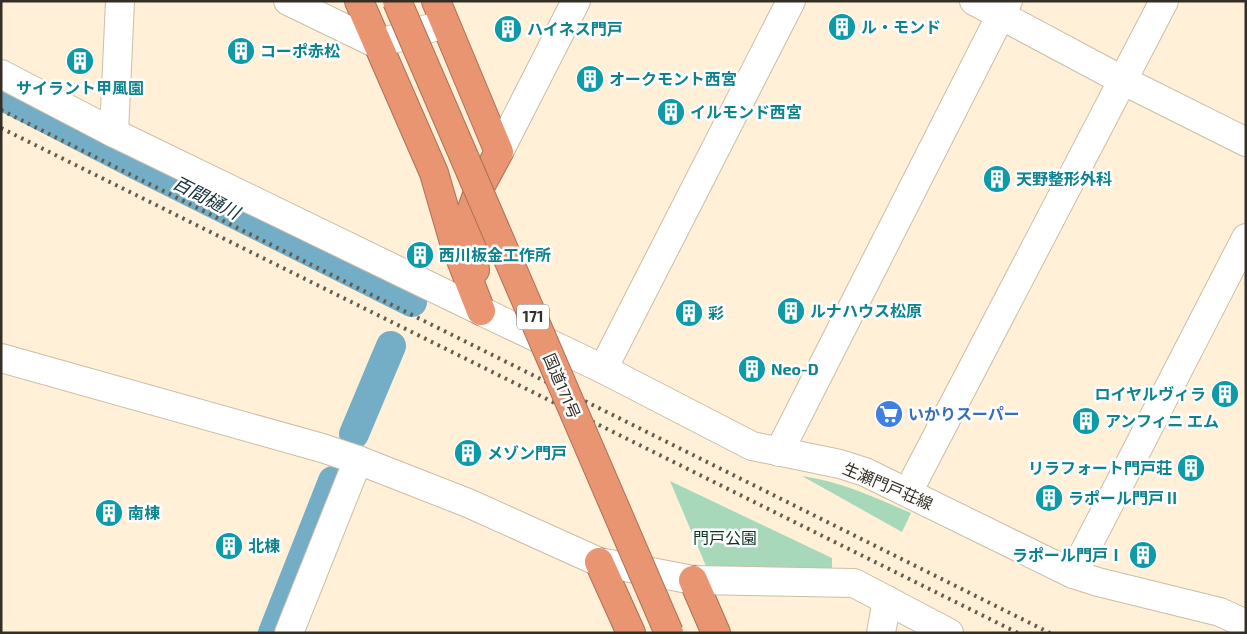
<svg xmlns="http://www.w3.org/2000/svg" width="1247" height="634" font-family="'Exo 2','Noto Sans JP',sans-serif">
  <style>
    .green { fill: #a7d8b9 }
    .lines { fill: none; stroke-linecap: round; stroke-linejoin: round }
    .canal { stroke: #73aec6; stroke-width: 30 }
    .street-casing { stroke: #cbbda5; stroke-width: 30 }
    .secondary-casing { stroke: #cbbda5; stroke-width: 30 }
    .highway-casing { stroke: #aa7157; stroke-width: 30 }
    .street { stroke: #fff; stroke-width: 28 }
    .secondary { stroke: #fff; stroke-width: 28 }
    .highway { stroke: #e99572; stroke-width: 28 }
    .rail { stroke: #635b4e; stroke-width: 4; stroke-dasharray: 2.5 5; stroke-linecap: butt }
    .highway-bridge-casing { stroke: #aa7157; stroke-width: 30; stroke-linecap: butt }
    .highway-bridge { stroke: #e99572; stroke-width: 28 }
    .labels { text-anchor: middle; stroke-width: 5; stroke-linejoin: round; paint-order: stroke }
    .shield { fill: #fff; stroke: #716d66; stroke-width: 1 }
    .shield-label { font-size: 15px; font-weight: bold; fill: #342f25 }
    .culture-label { font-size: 16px; font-weight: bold; fill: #0d838f; stroke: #fff; text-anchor: start }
    .street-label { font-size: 16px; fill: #342f25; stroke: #fff }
    .shop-label { font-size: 16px; font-weight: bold; fill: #366cbe; stroke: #fff; text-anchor: start }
    .park-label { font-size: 16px; fill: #07321d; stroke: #fff }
    .water-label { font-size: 18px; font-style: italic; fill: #14313c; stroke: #fff }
  </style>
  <rect width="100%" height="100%" fill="#fff0d7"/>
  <g class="green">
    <path d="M802,476c40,6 72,21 109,37l-9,19z"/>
    <polygon points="670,481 832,558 832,569 706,566"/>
  </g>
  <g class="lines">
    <g class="canal">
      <polyline points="1,95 133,163 412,302"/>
      <polyline points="354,434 391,346"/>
      <polyline points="273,633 333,481"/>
    </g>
    <defs>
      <g id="street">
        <polyline points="288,1 377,44 444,24"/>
        <polyline points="974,1 1122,80 1246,142"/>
        <polyline points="1,74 114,133 481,311"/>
        <polyline points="114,133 120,1"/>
        <polyline points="499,152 576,1"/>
        <polyline points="1,358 322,448 358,460 468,503 599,562 693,580 854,583 949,633"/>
        <polyline points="603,369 791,1"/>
        <polyline points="779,452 1008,1"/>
        <polyline points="908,492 1164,1"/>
        <polyline points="1073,574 1246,238"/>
        <polyline points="289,633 358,460"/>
        <polyline points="881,633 887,600"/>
      </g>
      <polyline id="secondary" points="481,311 603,369 752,446 840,464 865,472 1073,574 1098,582 1220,612 1246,624"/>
      <g id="highway">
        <polyline points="359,1 434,173 454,242 481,311"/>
        <polyline points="436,1 499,152 480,187 470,214 475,270"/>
        <polyline points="599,562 631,633"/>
        <polyline points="693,580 716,633"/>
      </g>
    </defs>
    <use href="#street" class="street-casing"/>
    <use href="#secondary" class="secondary-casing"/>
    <use href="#highway" class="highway-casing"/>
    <use href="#street" class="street"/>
    <use href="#secondary" class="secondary"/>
    <use href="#highway" class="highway"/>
    <g class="rail">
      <polyline points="1,110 1050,633"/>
      <polyline points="1,128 1018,633"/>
    </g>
    <defs>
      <polyline id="highway-bridge" points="397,1 669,633"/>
    </defs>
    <use href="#highway-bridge" class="highway-bridge-casing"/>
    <use href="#highway-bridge" class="highway-bridge"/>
  </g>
  <defs>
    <symbol id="building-disc" viewBox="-11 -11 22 22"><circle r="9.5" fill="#0f9aa8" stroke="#fff"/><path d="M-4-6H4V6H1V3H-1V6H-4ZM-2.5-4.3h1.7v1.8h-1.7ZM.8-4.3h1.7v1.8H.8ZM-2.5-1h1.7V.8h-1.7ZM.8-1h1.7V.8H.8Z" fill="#fff"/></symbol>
    <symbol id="supermarket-disc" viewBox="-11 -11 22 22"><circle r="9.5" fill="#3f7fe0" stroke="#fff"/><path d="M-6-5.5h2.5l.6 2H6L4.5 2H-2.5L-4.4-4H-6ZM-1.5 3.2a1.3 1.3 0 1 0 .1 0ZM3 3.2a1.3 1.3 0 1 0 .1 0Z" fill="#fff"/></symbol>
  </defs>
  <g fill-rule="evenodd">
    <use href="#building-disc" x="826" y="11" width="32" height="32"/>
    <use href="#building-disc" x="492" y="13" width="32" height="32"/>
    <use href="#building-disc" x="225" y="35" width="32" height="32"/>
    <use href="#building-disc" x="64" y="45" width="32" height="32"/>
    <use href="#building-disc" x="574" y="63" width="32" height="32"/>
    <use href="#building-disc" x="655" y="96" width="32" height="32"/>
    <use href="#building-disc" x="981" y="163" width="32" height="32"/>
    <use href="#building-disc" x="404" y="239" width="32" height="32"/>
    <use href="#building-disc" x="775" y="295" width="32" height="32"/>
    <use href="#building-disc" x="673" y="297" width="32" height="32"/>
    <use href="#building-disc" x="736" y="353" width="32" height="32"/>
    <use href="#building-disc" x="1209" y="378" width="32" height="32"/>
    <use href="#supermarket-disc" x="873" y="398" width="32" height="32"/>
    <use href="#building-disc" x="1070" y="405" width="32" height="32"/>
    <use href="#building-disc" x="452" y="437" width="32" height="32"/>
    <use href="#building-disc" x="1175" y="452" width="32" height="32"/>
    <use href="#building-disc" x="1033" y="482" width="32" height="32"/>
    <use href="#building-disc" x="93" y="497" width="32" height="32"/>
    <use href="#building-disc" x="213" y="530" width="32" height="32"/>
    <use href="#building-disc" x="1127" y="539" width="32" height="32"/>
  </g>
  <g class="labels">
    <rect class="shield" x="517" y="304.5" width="32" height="25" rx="4"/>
    <g class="shield-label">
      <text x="533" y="322">171</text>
    </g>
    <g class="culture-label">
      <text x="861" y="33">ル・モンド</text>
      <text x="527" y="35">ハイネス門戸</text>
      <text x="260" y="57">コーポ赤松</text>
      <text x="609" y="85">オークモント西宮</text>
      <text x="80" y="94" text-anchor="middle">サイラント甲風園</text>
      <text x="690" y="118">イルモンド西宮</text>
      <text x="1016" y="185">天野整形外科</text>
      <text x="439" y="261">西川板金工作所</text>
      <text x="810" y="317">ルナハウス松原</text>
      <text x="708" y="319">彩</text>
      <text x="771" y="375">Neo-D</text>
      <text x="1206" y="400" text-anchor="end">ロイヤルヴィラ</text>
      <text x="1105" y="427">アンフィニ エム</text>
      <text x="487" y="459">メゾン門戸</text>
      <text x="1172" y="474" text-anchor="end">リラフォート門戸荘</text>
      <text x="1068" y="504">ラポール門戸Ⅱ</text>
      <text x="128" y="519">南棟</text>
      <text x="248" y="552">北棟</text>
      <text x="1124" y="561" text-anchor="end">ラポール門戸Ⅰ</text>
    </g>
    <g class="street-label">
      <text transform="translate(562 386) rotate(67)" y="6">国道171号</text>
      <text transform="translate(888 486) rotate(23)" y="6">生瀬門戸荘線</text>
    </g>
    <g class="shop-label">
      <text x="908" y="420">いかりスーパー</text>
    </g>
    <g class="park-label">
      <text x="725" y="544">門戸公園</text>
    </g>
    <g class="water-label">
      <text transform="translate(206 198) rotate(27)" y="6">百間樋川</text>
    </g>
  </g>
  <rect width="1247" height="634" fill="none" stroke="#342f25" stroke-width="5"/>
</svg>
